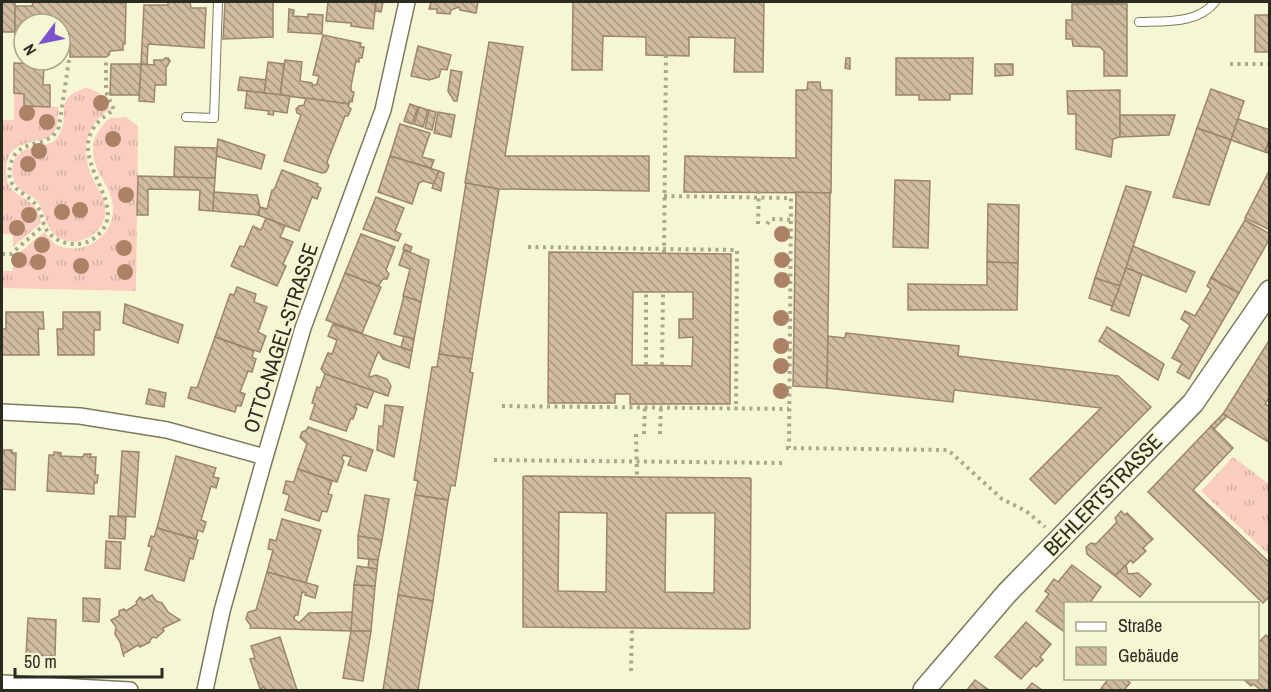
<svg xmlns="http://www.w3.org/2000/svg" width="1271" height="692" font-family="'Archivo Narrow',sans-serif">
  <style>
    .grass { fill: url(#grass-tufts) }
    .building { fill: url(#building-back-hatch); stroke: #9b866d; stroke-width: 1.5; fill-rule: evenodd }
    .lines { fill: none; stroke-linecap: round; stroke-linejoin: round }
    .lane-casing { stroke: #7b7a5c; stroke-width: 10 }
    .street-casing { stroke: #7b7a5c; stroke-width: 18 }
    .secondary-casing { stroke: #7b7a5c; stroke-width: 24 }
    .path { stroke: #a9a88f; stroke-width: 4; stroke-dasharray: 3 4.5; stroke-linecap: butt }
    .lane { stroke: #fff; stroke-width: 8 }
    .street { stroke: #fff; stroke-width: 15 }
    .secondary { stroke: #fff; stroke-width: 21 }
    .tree { fill: #ab8265 }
    .labels { text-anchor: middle; stroke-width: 4.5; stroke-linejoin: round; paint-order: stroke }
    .street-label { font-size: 21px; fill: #2c2b1f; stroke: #f7f6d4 }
  </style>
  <defs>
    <pattern id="grass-tufts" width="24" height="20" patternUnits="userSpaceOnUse" patternTransform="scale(1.5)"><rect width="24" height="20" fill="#f9cdc0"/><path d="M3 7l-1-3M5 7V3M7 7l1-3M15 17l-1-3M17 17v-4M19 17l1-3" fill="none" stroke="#d6b0a5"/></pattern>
    <pattern id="building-back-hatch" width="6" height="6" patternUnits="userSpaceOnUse" patternTransform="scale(1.5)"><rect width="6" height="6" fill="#d1bba1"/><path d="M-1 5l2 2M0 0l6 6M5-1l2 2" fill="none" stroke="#aa9883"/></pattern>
  </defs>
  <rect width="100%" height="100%" fill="#f7f6d4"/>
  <g class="grass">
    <path d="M86,88c14,3 19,8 24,21 -25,15 -29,43 -18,68 4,10 12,19 13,29 4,24 -24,44 -46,32 -15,-9 -12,-26 -23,-38 -6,-6 -14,-7 -18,-13 -5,-6 -7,-14 -5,-22 7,-25 32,-13 44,-27 17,-22 -8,-39 29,-50z"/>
    <path d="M14,93l10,1v12l35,1c-1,8 -1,20 -6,27 -10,12 -47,1 -47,37 1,25 16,22 28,35 4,5 5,11 7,17l-28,24v-13h-11v-114h12z"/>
    <path d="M126,117l12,9 -2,165 -134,-3v-17h11v-13l31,-26c4,4 8,10 13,13 26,12 56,-8 56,-35 1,-22 -21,-38 -20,-61 0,-13 8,-23 17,-31z"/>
    <polygon points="1233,457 1269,484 1269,555 1201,491"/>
  </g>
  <g class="building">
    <rect x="2" y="2" width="13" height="30"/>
    <polygon points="33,2 88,2 126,3 125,44 123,44 123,50 110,51 109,55 106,57 70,57 70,44 60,43 60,24 24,24 24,43 15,43 15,6 32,6"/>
    <polygon points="168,2 190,2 191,8 206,8 204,48 148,44 147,65 141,64 144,5 168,5"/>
    <polygon points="225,2 273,2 273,37 223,39"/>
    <polygon points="328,2 376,2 373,29 351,26 351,23 326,21"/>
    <polygon points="376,2 383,2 381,12 375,11"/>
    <polygon points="431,2 478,2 476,13 460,10 459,7 451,10 450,14 437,13 437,9 429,9"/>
    <polygon points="573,2 764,2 763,72 734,72 735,38 689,37 689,56 646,55 646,37 603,36 602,70 572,70"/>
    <polygon points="1072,4 1127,4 1127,76 1104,76 1104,51 1100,47 1073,46 1072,39 1066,39 1066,20 1072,20"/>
    <polygon points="289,9 294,10 293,16 308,17 308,14 323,15 322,34 288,32"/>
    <rect x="1255" y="15" width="15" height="37"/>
    <polygon points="323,35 361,43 360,47 364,47 362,58 359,58 359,62 356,61 351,86 351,91 354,92 352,102 349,101 349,104 280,95 285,60 302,62 300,81 312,83 313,86 317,84 319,76 313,75"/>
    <polygon points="489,42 523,47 505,156 649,156 649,191 499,189 465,183"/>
    <polygon points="418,46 451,55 447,70 441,69 439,77 429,80 411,76"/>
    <polygon points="165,58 168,58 170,61 166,68 166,85 155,85 154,102 139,101 141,64 154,65 154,60 163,60"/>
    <polygon points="846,58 850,58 850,69 845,68"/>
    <polygon points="896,58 973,58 972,94 950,94 950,100 919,100 919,95 896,95"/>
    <polygon points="268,62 284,64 280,95 264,93"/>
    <polygon points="14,63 44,64 43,85 50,85 50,107 24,106 24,94 14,93"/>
    <polygon points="111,64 141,64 139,95 110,95"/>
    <polygon points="995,64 1013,64 1013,75 995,76"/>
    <polygon points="451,70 462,72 457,101 454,101 448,91"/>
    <polygon points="240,77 266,80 264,93 238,90"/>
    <polygon points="808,82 820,82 821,90 832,90 831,193 684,192 685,156 796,158 796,90 807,90"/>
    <polygon points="1211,89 1244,101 1231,140 1197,128"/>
    <polygon points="1120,90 1120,137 1113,139 1111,157 1076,149 1076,114 1068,114 1067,91"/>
    <polygon points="247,91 290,96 287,113 274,111 273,115 268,114 269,111 245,108"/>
    <polygon points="306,98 349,104 348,106 351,109 348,116 345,116 327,162 329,166 326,172 322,173 284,161 301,115 297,113 296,109 299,106 304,105"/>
    <polygon points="410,104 418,107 412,124 404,121"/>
    <polygon points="419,107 428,110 423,127 414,124"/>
    <polygon points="429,110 436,112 432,130 425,128"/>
    <polygon points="438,112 455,115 451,137 434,133"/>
    <polygon points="1120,115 1175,115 1169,135 1120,137"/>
    <polygon points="1238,119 1270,130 1270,138 1265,152 1231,140"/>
    <polygon points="400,124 430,133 422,157 434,160 431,168 390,156"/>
    <polygon points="1197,128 1231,140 1209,205 1173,197"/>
    <polygon points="1270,138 1270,154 1265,152"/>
    <polygon points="218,139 265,155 261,169 216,156"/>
    <polygon points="175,147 217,148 215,178 174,177"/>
    <polygon points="390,156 439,171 434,184 423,181 419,183 412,204 378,192"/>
    <polygon points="1270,169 1270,230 1245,218"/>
    <polygon points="282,170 318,184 317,186 321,188 317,199 312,197 299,231 258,215 260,207 267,209 272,190 274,190"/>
    <polygon points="439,171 444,173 441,191 432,188"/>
    <polygon points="138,176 215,178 213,211 199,210 200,190 148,189 148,215 137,215"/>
    <polygon points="895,180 930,181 928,248 893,247"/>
    <polygon points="466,183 499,189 472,359 439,354"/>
    <polygon points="1126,186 1151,192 1120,286 1095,278"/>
    <polygon points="214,192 257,195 260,207 258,215 213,211"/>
    <polygon points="796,192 830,193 827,388 793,386"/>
    <polygon points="376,197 404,208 395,231 401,234 398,241 363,229"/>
    <polygon points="988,204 1019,205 1018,263 987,262"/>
    <polygon points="266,218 285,226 280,237 293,242 283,264 286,266 277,286 231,266 240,246 244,247 253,226 261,230"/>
    <polygon points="1245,220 1270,234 1270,238 1239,293 1211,278"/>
    <polygon points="361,234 395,247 386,270 389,274 387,279 383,279 378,286 345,273"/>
    <polygon points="405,244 412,247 410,252 403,249"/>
    <polygon points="1133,246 1195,272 1186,292 1126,268"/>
    <polygon points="404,250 429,260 421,302 403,296 410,269 399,265"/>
    <path d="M549,252l182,2 -1,150h-100v-10h-15v9h-67zM633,292h60v27h-14v19l14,-1 -1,29 -60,-1z"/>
    <polygon points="987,262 1018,263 1017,310 908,310 908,284 987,285"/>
    <polygon points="1126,268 1142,274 1129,316 1111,310"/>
    <polygon points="345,273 381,287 362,333 326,320"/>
    <polygon points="1095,278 1120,286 1112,306 1089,298"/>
    <polygon points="1211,278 1239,293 1189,379 1177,372 1182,363 1172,358 1190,325 1181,319 1185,311 1195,316 1211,289 1207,286"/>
    <polygon points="237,287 256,294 254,302 267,307 258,332 266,336 260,352 215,337 230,294 234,295"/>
    <polygon points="404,296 421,302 414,339 394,334"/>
    <polygon points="125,304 183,325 178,343 123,323"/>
    <polygon points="6,312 43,312 44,329 38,329 39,355 2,355 2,329 6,329"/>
    <polygon points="63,312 100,312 100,330 94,330 94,355 58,355 57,329 63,329"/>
    <polygon points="333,324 412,351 409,368 383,359 379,352 377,354 369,375 370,377 376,375 387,379 391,386 388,396 325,374 321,369 328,353 332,354 337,340 328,336"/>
    <polygon points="1107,327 1164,364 1158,380 1099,341"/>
    <polygon points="846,333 959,346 958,356 1118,376 1151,407 1055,504 1030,479 1101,408 954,390 953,402 827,388 828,336 845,338"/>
    <polygon points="404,336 414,339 412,351 401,347"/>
    <polygon points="215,337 254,351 252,357 256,359 252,372 248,371 240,392 245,394 241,406 237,405 235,412 188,398 191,387 197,388"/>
    <polygon points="1270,339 1270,396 1265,404 1270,407 1270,443 1223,414"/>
    <polygon points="439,354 472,359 470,372 473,373 455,486 451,485 448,500 415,495 418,481 414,480 432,367 437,367"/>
    <polygon points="325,374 374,391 367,408 356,404 355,407 357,408 353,419 351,418 346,431 310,419 315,404 312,403 317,387 320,388"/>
    <polygon points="149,389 166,393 164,407 146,404"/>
    <polygon points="385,405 403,407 394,457 377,450 379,426 383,426"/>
    <polygon points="1223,414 1227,416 1214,429 1211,426"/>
    <polygon points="1211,426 1233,448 1193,490 1270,563 1270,596 1263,603 1148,492"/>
    <polygon points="308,427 373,450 366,471 348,465 351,457 343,455 342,459 344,461 337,482 298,469 307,444 300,437 302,432 307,430"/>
    <polygon points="4,450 12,450 12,453 16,453 15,490 2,489 2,453 4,453"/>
    <polygon points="122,451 139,452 135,517 118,516"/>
    <polygon points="54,452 61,453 61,456 83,457 84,454 91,454 90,457 96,457 95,475 98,475 97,483 94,483 94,494 47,491 49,455 54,455"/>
    <polygon points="176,456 216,468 213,477 219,478 216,488 211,486 201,520 206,522 203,532 198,530 196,539 157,528"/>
    <polygon points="298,469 332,481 328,494 332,495 327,512 322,511 319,521 285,510 289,497 289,495 283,493 286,481 294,482"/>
    <path d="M525,476l225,2 1,1 -1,149 -2,1 -225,-2v-150zM559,512l48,1 -1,79 -48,-1zM666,513h49l-1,80 -49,-1z"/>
    <polygon points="365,495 389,499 382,540 358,536"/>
    <polygon points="415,495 448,500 433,601 398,595"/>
    <polygon points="1121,511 1125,515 1127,513 1153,539 1143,548 1146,551 1133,563 1131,560 1115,576 1087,554 1086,547 1091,543 1096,544 1117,522 1115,518"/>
    <polygon points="110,516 126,517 125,539 109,538"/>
    <polygon points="282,519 321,530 306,583 267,572 273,550 268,549 270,539 276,541"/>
    <polygon points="157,528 198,540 193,559 190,558 184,581 145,570 152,547 148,546 151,536 154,537"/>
    <polygon points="358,536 382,540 378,560 358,558"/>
    <polygon points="106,541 121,542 120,569 105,568"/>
    <polygon points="369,559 378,560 377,569 368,568"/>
    <polygon points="1072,565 1101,587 1089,604 1066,604 1066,633 1036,611 1049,594 1045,591 1054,579 1058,582"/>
    <polygon points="1126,565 1128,574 1138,573 1151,584 1140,597 1115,576"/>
    <polygon points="357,566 377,569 375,586 354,585"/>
    <polygon points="267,572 318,586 315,598 305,595 306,593 302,592 298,615 295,615 294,619 299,623 309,613 354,612 351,631 250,628 251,626 246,619 248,612 256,610"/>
    <polygon points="354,585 375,586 371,631 351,631"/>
    <polygon points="152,595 156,601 162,603 168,612 180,620 163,628 164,631 156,638 153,637 150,640 150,642 140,647 138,645 123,654 124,657 120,642 115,634 116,627 111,620 119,616 119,611 124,609 126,611 137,604 136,602 140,597 144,600"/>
    <polygon points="398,595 433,601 418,690 383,690"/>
    <polygon points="83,598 100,599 99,622 83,621"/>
    <polygon points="28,618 56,620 55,656 26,655"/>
    <polygon points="1026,622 1051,644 1040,657 1043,660 1036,667 1034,665 1021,679 995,657"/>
    <polygon points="351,631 371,631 363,681 343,678"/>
    <polygon points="1266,635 1270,638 1270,690 1261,690 1253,684 1251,686 1242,678 1258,678 1258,643"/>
    <polygon points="280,637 297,690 265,690 264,687 260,689 250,659 255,658 251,646"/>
    <polygon points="1109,678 1125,678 1130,683 1124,690 1100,690"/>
    <polygon points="975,680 989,690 967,690"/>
    <polygon points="1032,683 1042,690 1026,690"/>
  </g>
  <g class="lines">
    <defs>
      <g id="lane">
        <path d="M1139,22c25,-1 59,2 76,-20"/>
        <polyline points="186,117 214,118 218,2"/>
      </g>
      <g id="street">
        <polyline points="2,412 80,416 167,430 265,457"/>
        <polyline points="2,683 130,690"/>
        <polyline points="205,690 222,611 265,457 303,328 383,110 407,2"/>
      </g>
      <polyline id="secondary" points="924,690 1007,593 1193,403 1270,291"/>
    </defs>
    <use href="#lane" class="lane-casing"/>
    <use href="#street" class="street-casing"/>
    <use href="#secondary" class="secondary-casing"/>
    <g class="path">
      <path d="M69,60l-10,67c-11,24 -40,9 -48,36 -8,27 15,28 26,43 5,7 5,14 8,21 8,17 34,22 48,12 50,-35 -49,-88 21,-129l-8,-18v-32"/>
      <polyline points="1230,64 1270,64"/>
      <polyline points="664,196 791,198 789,448"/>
      <polyline points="758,224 759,192"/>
      <polyline points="767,224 771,219 796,220"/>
      <polyline points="528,247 737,250 736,409"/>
      <polyline points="664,253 666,55"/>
      <polyline points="2,254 11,254 44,225"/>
      <polyline points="646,365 646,292"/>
      <polyline points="662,365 663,292"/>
      <polyline points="502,406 789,409"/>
      <polyline points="636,434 637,477"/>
      <polyline points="644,434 645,404"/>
      <polyline points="660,434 661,404"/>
      <polyline points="786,448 948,450 1002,499 1026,511 1045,527"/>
      <polyline points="494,460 786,463"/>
      <polyline points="631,671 632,628"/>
    </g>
    <use href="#lane" class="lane"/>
    <use href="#street" class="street"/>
    <use href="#secondary" class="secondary"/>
  </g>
  <g class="tree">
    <circle cx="101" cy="103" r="8"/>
    <circle cx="27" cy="113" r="8"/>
    <circle cx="47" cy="122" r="8"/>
    <circle cx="113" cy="139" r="8"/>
    <circle cx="39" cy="151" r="8"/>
    <circle cx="28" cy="164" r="8"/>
    <circle cx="126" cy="195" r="8"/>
    <circle cx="80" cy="210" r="8"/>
    <circle cx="62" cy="212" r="8"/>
    <circle cx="29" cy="215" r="8"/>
    <circle cx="17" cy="228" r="8"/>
    <circle cx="782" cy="234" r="8"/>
    <circle cx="42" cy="245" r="8"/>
    <circle cx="124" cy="248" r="8"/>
    <circle cx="19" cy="260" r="8"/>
    <circle cx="782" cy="260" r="8"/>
    <circle cx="38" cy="262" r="8"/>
    <circle cx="81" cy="266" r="8"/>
    <circle cx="125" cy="272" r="8"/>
    <circle cx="782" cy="280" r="8"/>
    <circle cx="781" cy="318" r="8"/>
    <circle cx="781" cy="346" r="8"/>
    <circle cx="781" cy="366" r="8"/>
    <circle cx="781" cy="391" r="8"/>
  </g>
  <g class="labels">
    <g class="street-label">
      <text transform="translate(281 338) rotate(-72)" y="7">OTTO-NAGEL-STRASSE</text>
      <text transform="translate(1103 495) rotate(-46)" y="7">BEHLERTSTRASSE</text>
    </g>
  </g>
  <rect width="1271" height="692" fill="none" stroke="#2c2b1f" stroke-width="6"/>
  <rect x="1064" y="602" width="195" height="78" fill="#f7f6d4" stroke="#a6a58c" stroke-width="1.5"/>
  <rect x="1076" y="622" width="30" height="9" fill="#ffffff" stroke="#a6a58c" stroke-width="1.5"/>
  <text x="1118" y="632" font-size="18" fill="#2c2b1f">Straße</text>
  <rect x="1076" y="647" width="30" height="18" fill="url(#building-back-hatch)" stroke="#a6a58c" stroke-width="1.5"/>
  <text x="1118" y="662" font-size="18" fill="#2c2b1f">Gebäude</text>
  <g transform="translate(42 42) rotate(238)"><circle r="28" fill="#f7f6d4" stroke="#a6a58c" stroke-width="1.5"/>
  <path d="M0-4.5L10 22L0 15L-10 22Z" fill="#7b54cd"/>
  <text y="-9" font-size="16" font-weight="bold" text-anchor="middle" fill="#2c2b1f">N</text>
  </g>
  <path d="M15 668v9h147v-9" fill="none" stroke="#2c2b1f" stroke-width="3"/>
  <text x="24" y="668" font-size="18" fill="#2c2b1f" stroke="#f7f6d4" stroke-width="4.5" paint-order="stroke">50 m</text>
</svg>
